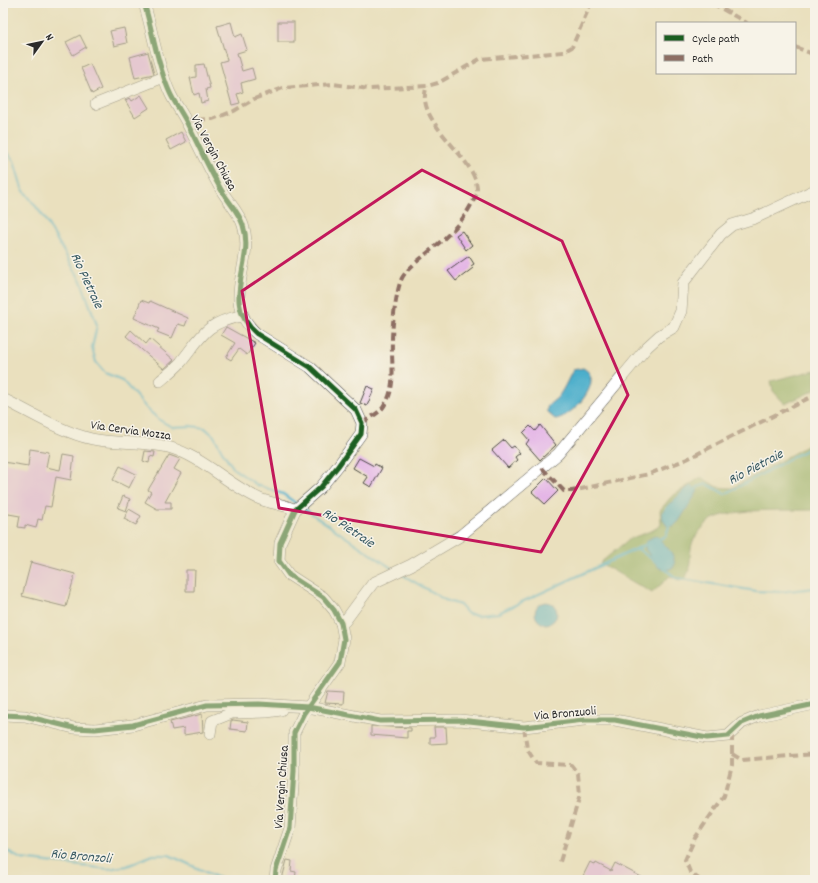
<svg xmlns="http://www.w3.org/2000/svg" width="818" height="883" font-family="Dekko,sans-serif">
  <style>
    .forest { fill: #89aa5f; stroke: #5a6a45 }
    .water { fill: #4caecb; stroke: #3c6c7b }
    .lines { fill: none; stroke-linecap: round; stroke-linejoin: round }
    .stream { stroke: #4caecb; stroke-width: 2.5 }
    .building { fill: #e1abe6 }
    .minor-casing { stroke: #484641; stroke-width: 12 }
    .minor { stroke: #fff; stroke-width: 11 }
    .quiet { stroke: #8d6e63; stroke-width: 4; stroke-dasharray: 8 4; stroke-linecap: butt }
    .cycleway-casing { stroke: #f7f3e8; stroke-width: 8 }
    .cycleway { stroke: #1b5e20; stroke-width: 5 }
    .marked { fill: none; stroke: #c2185b; stroke-width: 3; stroke-linejoin: round }
    .labels { text-anchor: middle; stroke-width: 3; stroke-linejoin: round; paint-order: stroke }
    .street-label { font-size: 13px; fill: #2b2b2b; stroke: #f7f3e8 }
    .water-label { font-size: 14px; font-style: italic; fill: #375963; stroke: #f7f3e8 }
  </style>
  <rect width="100%" height="100%" fill="#f7f3e8"/>
  <filter id="ink" filterUnits="userSpaceOnUse"><feTurbulence type="fractalNoise" baseFrequency=".025" numOctaves="2"/><feDisplacementMap in="SourceGraphic" scale="8" xChannelSelector="R" yChannelSelector="G"/><feConvolveMatrix kernelMatrix="1 2 1 2 8 2 1 2 1" color-interpolation-filters="sRGB"/></filter>
  <filter id="wash" filterUnits="userSpaceOnUse"><feTurbulence type="fractalNoise" baseFrequency=".012" numOctaves="4" result="noise"/><feDisplacementMap in="SourceGraphic" scale="16" xChannelSelector="R" yChannelSelector="G"/><feGaussianBlur stdDeviation="0.9" result="paint"/><feColorMatrix in="noise" values="0 0 0 0 0 0 0 0 0 0 0 0 0 0 0 0 0 1.4 0 .05"/><feComposite in="paint" operator="in"/></filter>
  <g filter="url(#wash)">
    <rect width="100%" height="100%" fill="#eae0be"/>
    <g class="forest">
      <polygon points="815,370 815,390 785,404 773,391 771,381"/>
      <path d="M815,441v69c-27,1 -81,-3 -104,10 -5,3 -15,15 -18,21 -5,13 0,25 -8,38l-6,1 -9,-4 -18,17 -52,-30 29,-24 24,-9 8,-5 -1,-15 11,-13 30,-20 16,10 15,1z"/>
    </g>
    <g class="water">
      <path d="M583,368c24,12 -12,50 -28,51l-8,-7c-1,-7 4,-9 9,-13 7,-7 12,-20 17,-29z"/>
      <polygon points="692,485 698,491 679,521 674,526 667,526 663,520 662,512 684,490"/>
      <path d="M656,535c8,10 21,19 18,32l-7,3 -8,-2 -14,-19 1,-8z"/>
      <circle cx="546" cy="613" r="11"/>
    </g>
    <g class="lines">
      <g class="stream">
        <polyline points="3,146 14,161 22,188 43,216 81,281 97,325 92,348 96,362 105,373 122,380 148,410 161,421 172,427 191,426 205,428 214,436 222,451 234,469 257,485 283,494 297,504"/>
        <polyline points="694,491 698,487 707,484 725,494 815,445"/>
        <polyline points="303,508 393,569"/>
        <polyline points="657,540 666,536 670,523"/>
        <polyline points="638,549 656,562"/>
        <polyline points="664,568 676,578 756,591 779,592 815,588"/>
        <polyline points="401,574 445,600 460,605 468,614 479,615 498,613 647,544"/>
        <polyline points="3,849 21,859 108,869 127,866 153,855 169,855 223,880"/>
      </g>
    </g>
    <g id="blocks">
      <g class="building">
        <polygon points="231,22 235,37 242,34 247,50 237,53 242,71 252,68 255,79 241,83 243,92 237,94 240,103 232,105 220,62 227,60 217,26"/>
        <rect x="278" y="22" width="16" height="20"/>
        <polygon points="124,28 127,43 114,46 110,31"/>
        <polygon points="80,35 86,47 73,55 66,42"/>
        <polygon points="148,52 154,74 135,78 130,57"/>
        <polygon points="90,64 101,89 92,94 81,68"/>
        <polygon points="204,64 210,88 206,89 208,101 201,103 199,93 194,95 190,78 196,77 196,65"/>
        <polygon points="141,95 149,108 135,117 125,100 130,98 132,101"/>
        <polygon points="181,132 186,142 171,150 166,140"/>
        <polygon points="462,231 472,245 466,250 456,235"/>
        <polygon points="469,256 474,264 471,266 473,268 456,281 448,271"/>
        <polygon points="141,300 149,303 150,301 188,318 185,326 178,324 172,338 157,332 159,329 134,318"/>
        <polygon points="226,327 255,343 247,355 239,349 231,360 226,357 235,343 221,335"/>
        <polygon points="131,330 146,344 150,339 174,360 164,369 126,336"/>
        <polygon points="367,386 374,389 367,406 360,403"/>
        <polygon points="540,425 556,445 540,460 526,444 529,440 523,433 530,426 535,431"/>
        <polygon points="504,440 511,448 514,446 520,453 515,457 517,460 508,468 492,450"/>
        <polygon points="30,449 49,452 46,467 60,470 63,454 74,456 71,480 56,477 51,507 45,506 42,520 38,519 36,528 25,525 25,528 18,527 20,516 3,513 3,462 28,466"/>
        <polygon points="145,451 155,452 154,457 150,456 149,463 143,461"/>
        <polygon points="169,455 180,459 174,469 181,473 165,502 171,502 171,509 157,509 145,502 151,492 148,490"/>
        <polygon points="359,458 374,466 375,464 382,468 371,487 364,483 368,477 353,468"/>
        <polygon points="120,466 136,474 129,488 113,480"/>
        <polygon points="546,478 558,491 545,504 532,492"/>
        <polygon points="123,496 130,499 126,511 118,508"/>
        <polygon points="129,509 141,516 136,525 124,519"/>
        <polygon points="31,562 75,574 66,607 22,596"/>
        <polygon points="186,570 195,570 194,591 186,591"/>
        <polygon points="328,691 344,692 343,704 325,703"/>
        <polygon points="202,714 203,732 184,735 184,728 172,730 170,722"/>
        <polygon points="233,720 248,722 247,731 230,729 231,721"/>
        <polygon points="371,726 411,728 411,731 407,731 407,738 371,735"/>
        <polygon points="434,727 446,727 447,743 430,744 430,737 435,737"/>
        <polygon points="287,860 292,861 291,871 296,872 295,880 282,879"/>
        <polygon points="590,862 595,865 596,863 611,871 615,863 647,880 587,880 582,878"/>
      </g>
    </g>
  </g>
  <g filter="url(#ink)">
    <use href="#blocks" fill-opacity="0" stroke="#484641" stroke-width="1"/>
    <g class="lines">
      <defs>
        <g id="minor">
          <path d="M144,3c9,29 13,62 26,90 5,11 13,21 18,32 10,19 19,40 30,59 7,15 20,26 25,41 13,39 -25,75 14,109l53,33 46,43 6,13 -1,11 -23,32 -17,21 -26,23 -15,33 -1,18 10,14 34,22 11,13 7,13 3,16 -4,23 -36,51 -10,20v38l-4,57 -14,42 -1,10"/>
          <polyline points="96,104 164,77"/>
          <path d="M160,381c7,-6 15,-12 21,-19 21,-26 24,-39 60,-46"/>
          <path d="M3,399c29,14 58,33 89,40 24,5 51,2 76,8 34,9 60,38 92,52 12,5 24,5 35,11"/>
          <polyline points="341,623 345,621 373,583 411,565 460,536 558,454 647,347 659,336 674,327 681,311 683,283 721,234 732,225 755,218 815,190"/>
          <polyline points="3,715 25,716 74,728 95,729 133,725 207,705 259,704 308,707 380,721 460,720 524,727 584,720 615,720 707,738 728,736 742,723 759,716 815,704"/>
          <polyline points="210,734 212,721 232,713 267,712 281,710"/>
        </g>
      </defs>
      <use href="#minor" class="minor-casing"/>
      <use href="#minor" class="minor"/>
      <g class="quiet">
        <polyline points="712,3 747,23"/>
        <polyline points="795,47 815,55"/>
        <polyline points="186,120 213,119 234,111 254,99 283,88 333,84 369,89 427,86 438,83 480,59 563,52 572,47 591,3"/>
        <path d="M362,423c7,-5 18,-10 22,-17 13,-19 7,-44 8,-65 0,-15 4,-51 10,-63 5,-9 16,-17 24,-24 17,-14 34,-28 45,-49 2,-4 6,-9 6,-13 3,-34 -65,-69 -50,-106"/>
        <polyline points="542,468 564,491 572,491 649,474 687,459 815,395"/>
        <polyline points="524,727 527,749 536,763 571,765 578,774 580,795 559,865"/>
        <polyline points="732,754 742,760 815,754"/>
        <polyline points="700,880 690,872 685,860 695,838 724,796 732,765 732,733"/>
      </g>
      <defs>
        <g id="cycleway">
          <path d="M144,3c9,29 13,62 26,90 5,11 13,21 18,32 10,19 19,40 30,59 7,15 20,26 25,41 13,39 -25,75 14,109l53,33 46,43 6,13 -1,11 -23,32 -17,21 -26,23 -15,33 -1,18 10,14 34,22 11,13 7,13 3,16 -4,23 -36,51 -10,20v38l-4,57 -14,42 -1,10"/>
          <polyline points="3,715 25,716 74,728 95,729 133,725 207,705 259,704 308,707 380,721 460,720 524,727 584,720 615,720 707,738 728,736 742,723 759,716 815,704"/>
        </g>
      </defs>
      <use href="#cycleway" class="cycleway-casing"/>
      <use href="#cycleway" class="cycleway"/>
    </g>
  </g>
  <path d="M0 0H818V883H0ZM422,170l140,71 66,154 -87,157 -262,-44 -37,-217z" fill="#eae0be" fill-opacity=".55" fill-rule="evenodd"/>
  <path class="marked" d="M422,170l140,71 66,154 -87,157 -262,-44 -37,-217z"/>
  <g class="labels">
    <g class="street-label">
      <text transform="translate(215 152) rotate(62)" y="5">Via Vergin Chiusa</text>
      <text transform="translate(131 429) rotate(8)" y="5">Via Cervia Mozza</text>
      <text transform="translate(565 712) rotate(-5)" y="5">Via Bronzuoli</text>
      <text transform="translate(280 787) rotate(-86)" y="5">Via Vergin Chiusa</text>
    </g>
    <g class="water-label">
      <text transform="translate(88 280) rotate(65)" y="5">Rio Pietraie</text>
      <text transform="translate(755 466) rotate(-28)" y="5">Rio Pietraie</text>
      <text transform="translate(349 527) rotate(34)" y="5">Rio Pietraie</text>
      <text transform="translate(81 855) rotate(5)" y="5">Rio Bronzoli</text>
    </g>
  </g>
  <rect width="818" height="883" fill="none" stroke="#f7f3e8" stroke-width="16"/>
  <rect x="656" y="22" width="140" height="52" fill="#f7f3e8" stroke="#a5a39c"/>
  <rect x="664" y="35" width="20" height="6" fill="#1b5e20" stroke="#a5a39c"/>
  <text x="692" y="42" font-size="12" fill="#2b2b2b">Cycle path</text>
  <rect x="664" y="55" width="20" height="6" fill="#8d6e63" stroke="#a5a39c"/>
  <text x="692" y="62" font-size="12" fill="#2b2b2b">Path</text>
  <g transform="translate(42 42) rotate(57)" stroke="#f7f3e8" stroke-width="3" paint-order="stroke">
  <path d="M0-3L7 15L0 10L-7 15Z" fill="#2b2b2b"/>
  <text y="-6" font-size="11" font-weight="bold" text-anchor="middle" fill="#2b2b2b">N</text>
  </g>
</svg>
